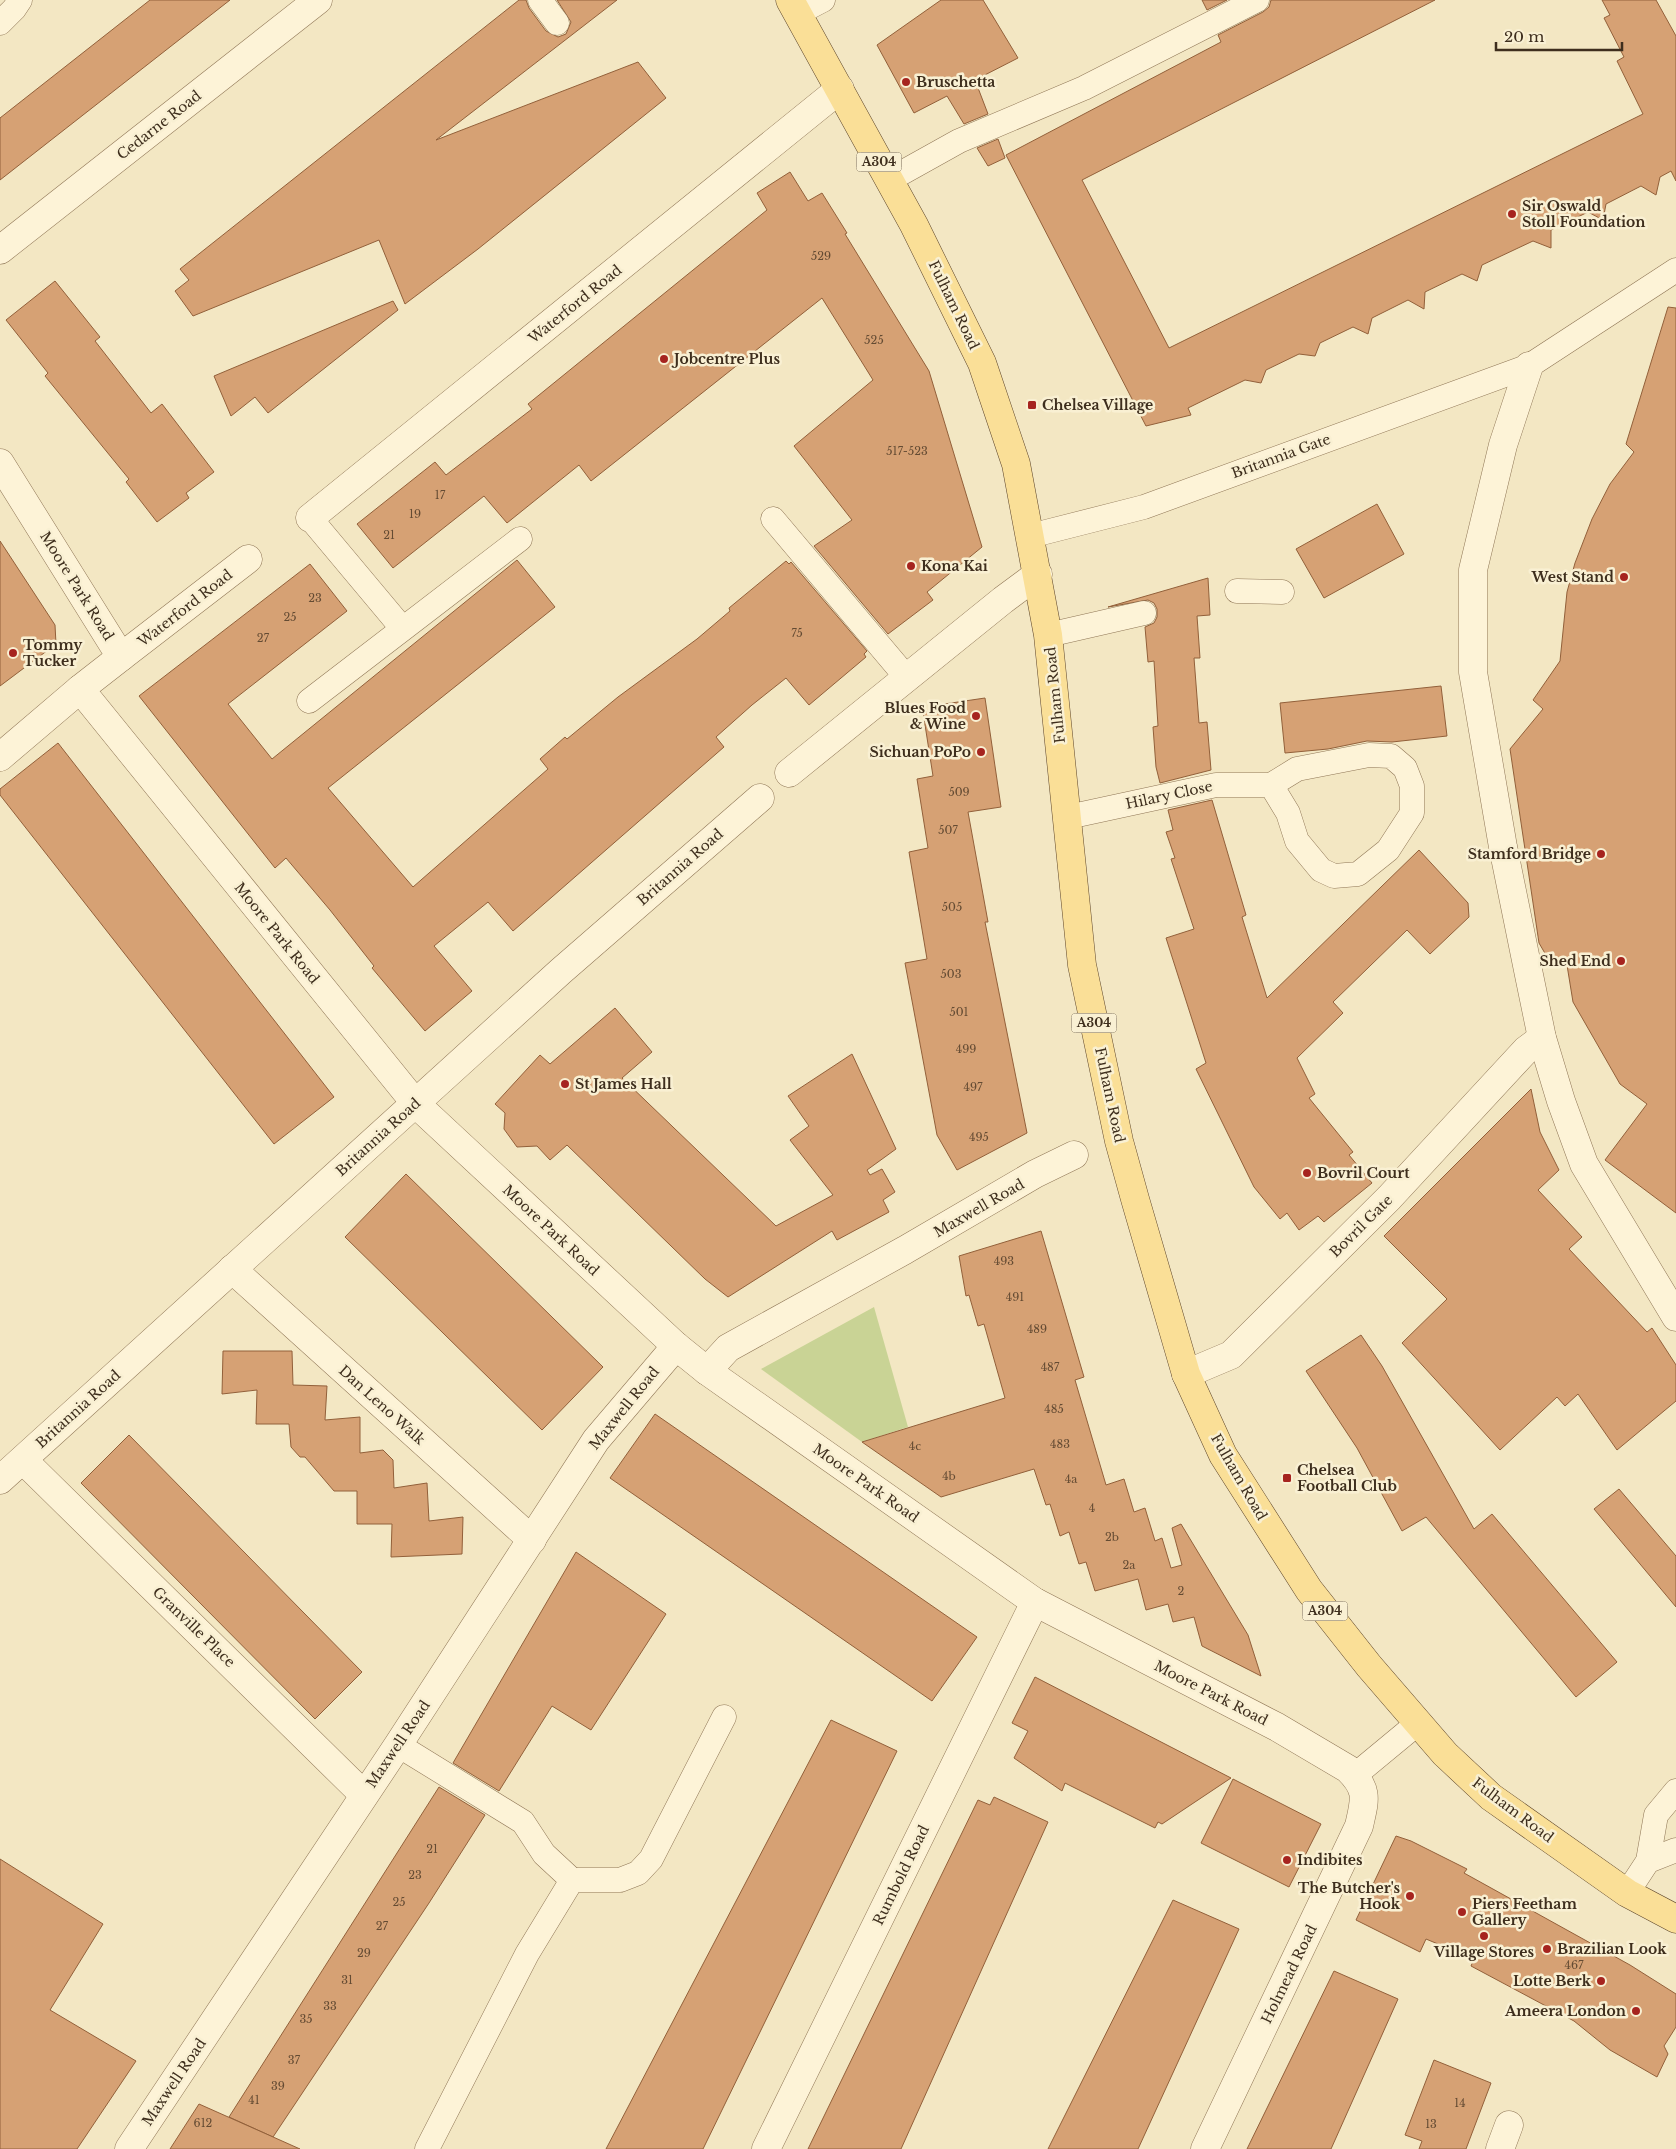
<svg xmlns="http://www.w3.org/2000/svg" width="1676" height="2149" font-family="'Libre Baskerville',serif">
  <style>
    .green { fill: #c9d395 }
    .building { fill: #d6a174; stroke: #92603a }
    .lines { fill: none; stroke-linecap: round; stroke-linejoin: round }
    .service-casing { stroke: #907757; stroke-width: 25 }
    .pedestrian-casing { stroke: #907757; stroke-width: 29 }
    .minor-casing { stroke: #907757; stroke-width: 29 }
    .primary-casing { stroke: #5d452b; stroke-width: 29 }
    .service { stroke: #fdf3d7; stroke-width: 24 }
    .pedestrian { stroke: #fdf3d7; stroke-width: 28 }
    .minor { stroke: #fdf3d7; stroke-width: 28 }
    .primary { stroke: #fadf97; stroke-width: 28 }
    .poi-dot { fill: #a6241f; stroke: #f9f0d3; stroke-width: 2 }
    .labels { text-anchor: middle; stroke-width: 5; stroke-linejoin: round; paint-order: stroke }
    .number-label { font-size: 11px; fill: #644b33 }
    .shield { fill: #f9f0d3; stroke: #766854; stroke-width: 1 }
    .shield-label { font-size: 12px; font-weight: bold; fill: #3e2e1d }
    .poi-label { font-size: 14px; font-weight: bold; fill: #3e2e1d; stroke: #f9f0d3; text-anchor: start }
    .street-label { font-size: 14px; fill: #3e2e1d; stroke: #f9f0d3 }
  </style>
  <rect width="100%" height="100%" fill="#f3e7c3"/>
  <polygon class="green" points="874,1307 908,1427 862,1442 761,1369"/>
  <g class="building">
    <polygon points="150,0 230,0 0,180 0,118"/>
    <polygon points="519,0 526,0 529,8 546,31 558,37 566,34 571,22 557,0 617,0 436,140 638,62 666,98 478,249 405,304 379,240 193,316 175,291 189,280 180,269"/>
    <polygon points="941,0 983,0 1018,58 975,80 988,114 964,124 947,96 914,113 877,45"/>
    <polygon points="1202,0 1227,0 1207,10"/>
    <polygon points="1271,0 1435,0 1082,180 1169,348 1643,114 1617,61 1624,57 1604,18 1610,15 1602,0 1656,0 1676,36 1676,181 1671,171 1660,177 1656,195 1641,186 1606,204 1603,220 1588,212 1551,230 1551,248 1533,241 1482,265 1477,281 1462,274 1425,292 1424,309 1408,300 1372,318 1368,334 1353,327 1320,343 1315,356 1299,354 1266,370 1261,383 1245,380 1188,408 1191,415 1146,426 1006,155 1221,42 1218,35 1263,12 1269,7"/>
    <polygon points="998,139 1005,158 988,166 977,148"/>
    <polygon points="790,172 808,201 822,193 847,233 845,234 929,371 982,547 927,592 933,600 888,634 814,546 852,520 794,446 873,380 822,298 591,481 579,465 507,523 484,496 393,568 357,524 435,462 446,475 532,409 528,404 767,210 757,193"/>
    <polygon points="55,281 100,337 95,341 151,413 162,404 214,472 186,493 189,498 157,522 126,482 129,479 45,376 48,373 6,320"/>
    <polygon points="393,301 398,310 268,413 255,397 231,416 214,376"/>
    <polygon points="1668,307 1676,308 1676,1213 1605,1160 1647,1104 1620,1084 1573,1002 1566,959 1550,962 1539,943 1510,749 1543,709 1533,700 1560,661 1567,592 1575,563 1592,519 1610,484 1634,452 1626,444"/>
    <polygon points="1377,504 1404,554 1324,598 1296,549"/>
    <polygon points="0,541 55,625 56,644 0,686"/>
    <polygon points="517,560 555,607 328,788 413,887 548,769 540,759 565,737 567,739 618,697 697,639 730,611 729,608 786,561 789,564 791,562 867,651 864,654 866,657 809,705 786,678 752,705 716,737 724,747 513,931 488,902 434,946 472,991 425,1031 372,968 374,966 330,910 286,858 275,868 139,696 310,564 347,611 228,704 272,759"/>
    <polygon points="1208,578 1210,615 1197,616 1200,658 1194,658 1199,723 1207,722 1211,770 1160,783 1156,767 1153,727 1158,726 1154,661 1148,662 1145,627 1154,623 1157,617 1157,609 1154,603 1148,600 1108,607"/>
    <polygon points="1441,686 1447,736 1392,742 1367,741 1328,749 1285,753 1280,703"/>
    <polygon points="985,698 1001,807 968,812 988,922 985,922 1027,1133 957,1170 937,1135 905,963 927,959 909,852 928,848 917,779 933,776 923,712 932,711 931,706"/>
    <polygon points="58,743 334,1097 274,1144 0,795 0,789"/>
    <polygon points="1212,800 1246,915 1242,917 1267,998 1419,850 1468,903 1469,917 1430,954 1407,930 1333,1002 1343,1013 1297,1058 1315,1094 1309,1098 1353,1152 1349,1155 1372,1183 1324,1222 1318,1216 1299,1230 1287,1213 1280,1219 1254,1187 1196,1069 1206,1063 1166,938 1194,929 1171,859 1175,858 1166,832 1173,830 1168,810"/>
    <polygon points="615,1008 652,1052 622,1078 776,1226 833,1195 790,1140 809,1126 788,1096 852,1054 896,1149 867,1170 870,1175 882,1169 895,1192 883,1200 889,1212 837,1240 832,1231 728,1297 705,1279 567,1145 550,1160 537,1146 517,1147 504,1129 505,1113 495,1104 540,1055 550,1064"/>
    <polygon points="1531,1089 1540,1132 1559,1170 1538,1190 1582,1237 1569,1249 1647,1332 1652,1328 1676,1365 1676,1401 1617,1450 1578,1394 1565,1406 1557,1397 1500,1450 1402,1343 1447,1299 1384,1236"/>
    <polygon points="406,1174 603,1367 542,1430 345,1237"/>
    <polygon points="1041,1231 1084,1377 1075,1380 1106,1485 1124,1479 1134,1512 1145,1508 1155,1541 1162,1538 1171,1568 1182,1565 1172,1528 1181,1524 1248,1635 1261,1676 1202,1646 1194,1617 1173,1622 1168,1604 1146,1610 1138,1579 1095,1591 1086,1562 1079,1564 1069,1532 1060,1536 1050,1504 1046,1505 1034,1469 941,1497 862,1442 1005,1398 984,1324 978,1326 969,1295 966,1296 959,1256"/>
    <polygon points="1361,1335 1382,1366 1474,1529 1492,1514 1617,1662 1576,1697 1426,1517 1402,1531 1357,1448 1306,1371"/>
    <polygon points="223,1351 292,1351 293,1385 327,1386 325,1420 360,1417 360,1453 383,1450 393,1460 394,1488 427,1483 429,1521 463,1517 462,1554 391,1557 392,1524 357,1524 357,1491 334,1491 305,1457 300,1457 291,1447 289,1424 256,1424 257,1390 222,1394"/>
    <polygon points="655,1414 977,1637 932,1701 610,1478"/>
    <polygon points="129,1435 362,1672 315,1719 81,1483"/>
    <polygon points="1619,1489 1676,1556 1676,1607 1594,1509"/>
    <polygon points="576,1552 666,1614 591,1730 552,1706 499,1791 453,1763"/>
    <polygon points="1035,1677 1066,1693 1231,1778 1162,1824 1158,1822 1155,1828 1065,1783 1062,1791 1014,1758 1028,1731 1012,1723"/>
    <polygon points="831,1720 897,1751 703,2149 606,2149"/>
    <polygon points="1233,1779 1321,1824 1289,1887 1201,1843"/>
    <polygon points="439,1787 485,1815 429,1903 273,2137 229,2117"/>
    <polygon points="994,1797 1048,1822 901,2149 808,2149 978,1800 990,1805"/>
    <polygon points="1396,1836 1411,1841 1467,1869 1464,1873 1630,1965 1676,1994 1676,2027 1664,2046 1668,2054 1657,2077 1610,2050 1574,2021 1471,1966 1474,1959 1426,1939 1420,1952 1356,1920"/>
    <polygon points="0,1859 103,1924 50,2010 136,2061 77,2149 0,2149"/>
    <polygon points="1173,1900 1239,1929 1138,2149 1048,2149"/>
    <polygon points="1334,1971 1398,1999 1331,2149 1247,2149"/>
    <polygon points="1434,2060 1491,2083 1466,2149 1419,2149 1422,2141 1405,2135"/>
    <polygon points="199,2104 300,2149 170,2149"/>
  </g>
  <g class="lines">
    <defs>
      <g id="service">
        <polyline points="540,0 557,23"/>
        <polyline points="798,13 823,0"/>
        <polyline points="0,23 14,9 20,0"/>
        <polyline points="889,180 959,141 1084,88 1257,0"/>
        <polyline points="310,518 402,628"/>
        <polyline points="773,519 907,678"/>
        <polyline points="1030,536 1144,507 1529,366 1676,270"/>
        <polyline points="1237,591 1282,592"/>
        <polyline points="1048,635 1144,613"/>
        <polyline points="309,701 520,539"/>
        <polyline points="1068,817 1216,785 1271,785 1288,813 1297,841 1321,870 1334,876 1358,874 1388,850 1412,813 1412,786 1405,768 1391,756 1369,755 1297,769 1271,785"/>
        <polyline points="398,1745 523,1822 544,1854 572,1880"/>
        <polyline points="1354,1776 1418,1723"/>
        <polyline points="1648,1861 1676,1850"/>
        <polyline points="1627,1893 1648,1861 1656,1815 1676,1791"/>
        <polyline points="427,2149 527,1954 572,1880 620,1880 638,1873 651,1859 724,1717"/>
      </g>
      <g id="pedestrian">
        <polyline points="1529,366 1503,445 1473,570 1473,672 1503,847 1529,975 1542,1038 1561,1101 1584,1164 1676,1317"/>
        <polyline points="1186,1374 1231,1355 1389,1198 1526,1050 1542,1038"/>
      </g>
      <g id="minor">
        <polyline points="0,250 318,0"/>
        <path d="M0,463l121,194 -41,32 336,415 260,242 31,25 328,231 242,125 71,42c21,21 17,30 11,57l-154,323"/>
        <polyline points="310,518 840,89"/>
        <polyline points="121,657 248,559"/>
        <polyline points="0,757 80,689"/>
        <polyline points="789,773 1003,600 1038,574"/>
        <polyline points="232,1269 532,1540"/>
        <polyline points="707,1371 728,1348 905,1250 1035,1174 1074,1155"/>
        <polyline points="23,1460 364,1795"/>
        <polyline points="0,1480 561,971 760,798"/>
        <polyline points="129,2149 398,1745 596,1440 676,1346"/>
        <polyline points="766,2149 1035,1602"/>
        <polyline points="1500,2149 1509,2125"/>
      </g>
      <polyline id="primary" points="790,0 914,225 982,363 1016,464 1048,635 1082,965 1119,1141 1135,1199 1186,1374 1223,1455 1309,1590 1369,1666 1445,1754 1491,1797 1627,1893 1676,1919"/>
    </defs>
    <use href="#service" class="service-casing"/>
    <use href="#pedestrian" class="pedestrian-casing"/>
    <use href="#minor" class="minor-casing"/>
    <use href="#primary" class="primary-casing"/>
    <use href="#service" class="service"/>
    <use href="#pedestrian" class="pedestrian"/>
    <use href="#minor" class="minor"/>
    <use href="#primary" class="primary"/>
  </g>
  <g class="poi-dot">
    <circle cx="906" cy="82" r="5"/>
    <circle cx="1512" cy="214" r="5"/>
    <circle cx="664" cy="359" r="5"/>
    <rect x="1027" y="400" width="10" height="10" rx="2.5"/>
    <circle cx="911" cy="566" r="5"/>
    <circle cx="1624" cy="577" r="5"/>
    <circle cx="13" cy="653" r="5"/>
    <circle cx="976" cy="716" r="5"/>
    <circle cx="981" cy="752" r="5"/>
    <circle cx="1601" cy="854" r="5"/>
    <circle cx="1621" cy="961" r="5"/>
    <circle cx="565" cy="1084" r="5"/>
    <circle cx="1307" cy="1173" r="5"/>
    <rect x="1282" y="1473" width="10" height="10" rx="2.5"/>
    <circle cx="1287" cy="1860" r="5"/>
    <circle cx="1410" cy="1896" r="5"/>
    <circle cx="1462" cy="1912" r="5"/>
    <circle cx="1484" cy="1936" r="5"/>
    <circle cx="1547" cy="1949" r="5"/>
    <circle cx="1601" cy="1981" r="5"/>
    <circle cx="1636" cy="2011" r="5"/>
  </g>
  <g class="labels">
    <g class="number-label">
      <text x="821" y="260">529</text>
      <text x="874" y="344">525</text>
      <text x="907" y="455">517-523</text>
      <text x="440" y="499">17</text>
      <text x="415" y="518">19</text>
      <text x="389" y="539">21</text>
      <text x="315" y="602">23</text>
      <text x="290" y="621">25</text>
      <text x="797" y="637">75</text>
      <text x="263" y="642">27</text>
      <text x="959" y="796">509</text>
      <text x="948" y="834">507</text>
      <text x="952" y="911">505</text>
      <text x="951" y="978">503</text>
      <text x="959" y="1016">501</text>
      <text x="966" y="1053">499</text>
      <text x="973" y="1091">497</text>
      <text x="979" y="1141">495</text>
      <text x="1004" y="1265">493</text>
      <text x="1015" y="1301">491</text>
      <text x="1037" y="1333">489</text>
      <text x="1050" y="1371">487</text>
      <text x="1054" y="1413">485</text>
      <text x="1060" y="1448">483</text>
      <text x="915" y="1450">4c</text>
      <text x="949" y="1480">4b</text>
      <text x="1071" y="1483">4a</text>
      <text x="1092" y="1512">4</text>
      <text x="1112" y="1541">2b</text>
      <text x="1129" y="1569">2a</text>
      <text x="1181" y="1595">2</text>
      <text x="432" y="1853">21</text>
      <text x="415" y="1879">23</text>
      <text x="399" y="1906">25</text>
      <text x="382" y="1930">27</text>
      <text x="364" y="1957">29</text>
      <text x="1574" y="1969">467</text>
      <text x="347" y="1984">31</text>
      <text x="330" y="2010">33</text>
      <text x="306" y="2023">35</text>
      <text x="294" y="2064">37</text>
      <text x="278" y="2090">39</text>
      <text x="254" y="2104">41</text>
      <text x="1460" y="2107">14</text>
      <text x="203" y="2127">612</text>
      <text x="1431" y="2128">13</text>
    </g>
    <g class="shield">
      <rect x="856.5" y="152.5" width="45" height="19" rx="4"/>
      <rect x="1071.5" y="1013.5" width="45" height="19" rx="4"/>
      <rect x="1302.5" y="1601.5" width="45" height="19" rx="4"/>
    </g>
    <g class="shield-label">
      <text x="879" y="166">A304</text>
      <text x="1094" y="1027">A304</text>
      <text x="1325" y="1615">A304</text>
    </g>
    <g class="poi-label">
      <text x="916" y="87">Bruschetta</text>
      <text x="1522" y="211">Sir Oswald<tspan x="1522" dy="16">Stoll Foundation</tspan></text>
      <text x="674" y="364">Jobcentre Plus</text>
      <text x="1042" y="410">Chelsea Village</text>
      <text x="921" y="571">Kona Kai</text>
      <text x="1614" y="582" text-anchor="end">West Stand</text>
      <text x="23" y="650">Tommy<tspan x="23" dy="16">Tucker</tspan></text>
      <text x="966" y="713" text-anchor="end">Blues Food<tspan x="966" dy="16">&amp; Wine</tspan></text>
      <text x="971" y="757" text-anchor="end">Sichuan PoPo</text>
      <text x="1591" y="859" text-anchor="end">Stamford Bridge</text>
      <text x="1611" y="966" text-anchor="end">Shed End</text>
      <text x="575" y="1089">St James Hall</text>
      <text x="1317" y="1178">Bovril Court</text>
      <text x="1297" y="1475">Chelsea<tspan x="1297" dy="16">Football Club</tspan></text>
      <text x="1297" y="1865">Indibites</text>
      <text x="1400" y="1893" text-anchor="end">The Butcher's<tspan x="1400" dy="16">Hook</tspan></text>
      <text x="1472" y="1909">Piers Feetham<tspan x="1472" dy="16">Gallery</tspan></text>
      <text x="1557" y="1954">Brazilian Look</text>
      <text x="1484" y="1957" text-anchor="middle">Village Stores</text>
      <text x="1591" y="1986" text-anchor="end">Lotte Berk</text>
      <text x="1626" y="2016" text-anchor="end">Ameera London</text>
    </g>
    <g class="street-label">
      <text transform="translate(159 125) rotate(-38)" y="5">Cedarne Road</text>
      <text transform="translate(575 304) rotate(-39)" y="5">Waterford Road</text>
      <text transform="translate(954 305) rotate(64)" y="5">Fulham Road</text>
      <text transform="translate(1281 456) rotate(-20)" y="5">Britannia Gate</text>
      <text transform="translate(77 586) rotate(58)" y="5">Moore Park Road</text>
      <text transform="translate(185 608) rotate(-38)" y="5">Waterford Road</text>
      <text transform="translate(1055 695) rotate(-96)" y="5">Fulham Road</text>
      <text transform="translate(1169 795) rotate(-12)" y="5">Hilary Close</text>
      <text transform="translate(680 867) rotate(-41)" y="5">Britannia Road</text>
      <text transform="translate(277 933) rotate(51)" y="5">Moore Park Road</text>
      <text transform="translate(1110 1095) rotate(78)" y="5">Fulham Road</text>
      <text transform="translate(378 1137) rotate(-42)" y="5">Britannia Road</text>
      <text transform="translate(979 1208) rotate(-30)" y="5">Maxwell Road</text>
      <text transform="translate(1361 1226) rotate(-45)" y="5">Bovril Gate</text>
      <text transform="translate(551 1230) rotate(43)" y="5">Moore Park Road</text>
      <text transform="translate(382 1405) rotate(42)" y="5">Dan Leno Walk</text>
      <text transform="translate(624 1408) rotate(-51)" y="5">Maxwell Road</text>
      <text transform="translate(78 1409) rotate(-42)" y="5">Britannia Road</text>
      <text transform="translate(1239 1477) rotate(60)" y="5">Fulham Road</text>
      <text transform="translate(866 1483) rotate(35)" y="5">Moore Park Road</text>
      <text transform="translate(194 1627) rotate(44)" y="5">Granville Place</text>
      <text transform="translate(1211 1693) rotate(27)" y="5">Moore Park Road</text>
      <text transform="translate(398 1744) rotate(-56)" y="5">Maxwell Road</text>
      <text transform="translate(1513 1810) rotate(37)" y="5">Fulham Road</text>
      <text transform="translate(901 1875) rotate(-64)" y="5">Rumbold Road</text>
      <text transform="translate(1289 1974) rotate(-64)" y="5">Holmead Road</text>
      <text transform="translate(174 2082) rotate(-56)" y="5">Maxwell Road</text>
    </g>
  </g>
  <path d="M1496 42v8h126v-8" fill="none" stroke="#3e2e1d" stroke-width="2.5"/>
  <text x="1504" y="42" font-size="15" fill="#3e2e1d" stroke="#f9f0d3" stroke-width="4" paint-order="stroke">20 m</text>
</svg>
